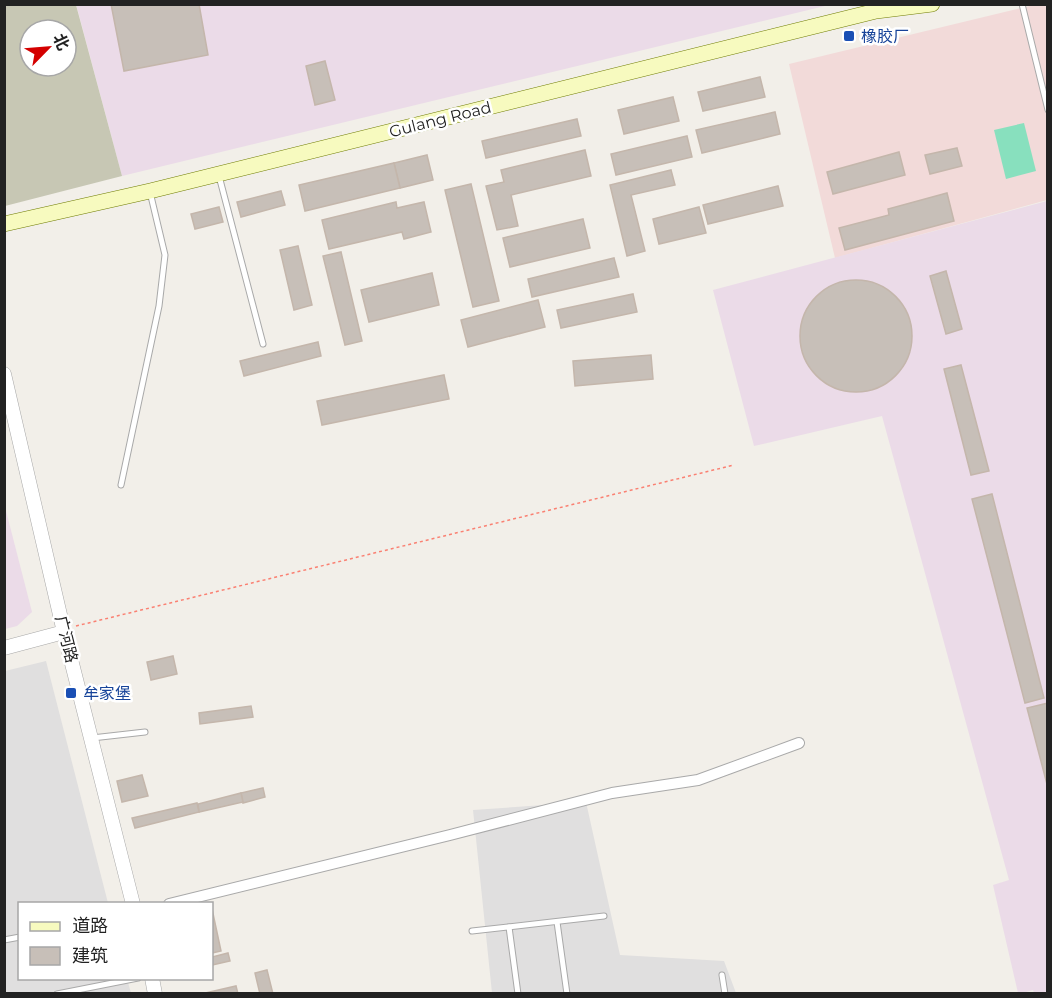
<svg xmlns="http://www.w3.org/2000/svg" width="1052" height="998" font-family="Montserrat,'Noto Sans SC',sans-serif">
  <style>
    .residential { fill: #e0dfdf }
    .commercial { fill: #f2dad9 }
    .industrial { fill: #ebdbe8 }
    .construction { fill: #c7c7b4; fill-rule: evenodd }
    .pitch { fill: #88e0be }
    .building { fill: #c7bfb8; stroke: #c4b6ab; stroke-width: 1.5 }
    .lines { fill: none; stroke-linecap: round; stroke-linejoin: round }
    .service-casing { stroke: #a9a9a9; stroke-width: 7 }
    .minor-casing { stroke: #a9a9a9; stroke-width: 12 }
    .tertiary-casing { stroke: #a9a9a9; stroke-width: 15 }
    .secondary-casing { stroke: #707d05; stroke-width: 16 }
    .path { stroke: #fa8072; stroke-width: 1.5; stroke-dasharray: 3 3; stroke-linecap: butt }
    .service { stroke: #fff; stroke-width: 5 }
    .minor { stroke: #fff; stroke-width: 10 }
    .tertiary { stroke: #fff; stroke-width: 14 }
    .secondary { stroke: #f7fabf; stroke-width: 15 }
    .transit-dot { fill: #1a4fb4; stroke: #fff; stroke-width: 2 }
    .labels { text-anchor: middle; stroke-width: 5; stroke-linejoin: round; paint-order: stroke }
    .transit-label { font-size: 16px; fill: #164399; stroke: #fff; text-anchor: start }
    .street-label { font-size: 16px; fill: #222; stroke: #fff }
  </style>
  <rect width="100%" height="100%" fill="#f2efe9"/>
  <g class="residential">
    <polygon points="46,661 108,903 20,904 20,978 127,979 131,993 5,994 5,671"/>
    <polygon points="586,802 620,955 724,961 736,993 492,993 473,810"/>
  </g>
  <polygon class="commercial" points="1034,5 1047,5 1047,200 835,258 789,64"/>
  <g class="industrial">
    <polygon points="76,4 829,5 122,176"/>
    <polygon points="1047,201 1047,993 1034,993 1033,990 1023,993 1018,993 993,885 1009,880 882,416 754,446 713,290"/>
    <polygon points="4,503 32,612 17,626 5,629"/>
  </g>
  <path class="construction" d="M5,4l71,1 46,171 -117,30zM30,30h36v36h-36z"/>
  <polygon class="pitch" points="1024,123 1036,171 1006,179 994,130"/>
  <g class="building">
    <polygon points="111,4 199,4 208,55 124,71"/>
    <polygon points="325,61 335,100 315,105 306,66"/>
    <polygon points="760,77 765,97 703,111 698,92"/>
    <polygon points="673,97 679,121 624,134 618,110"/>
    <polygon points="775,112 780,134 702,153 696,130"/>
    <polygon points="577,119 581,136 486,158 482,141"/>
    <polygon points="687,136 692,157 616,175 611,154"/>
    <polygon points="957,148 962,166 930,174 925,155"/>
    <polygon points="585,150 591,176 511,195 518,226 497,230 486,186 504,182 501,170"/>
    <polygon points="899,152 905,175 833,194 827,172"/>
    <polygon points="427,155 433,180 400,188 394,163"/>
    <polygon points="394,163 400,188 305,211 299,185"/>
    <polygon points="671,170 675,185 631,195 645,251 627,256 610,185"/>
    <polygon points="471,184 499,301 473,307 445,190"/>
    <polygon points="778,186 783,206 708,224 703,205"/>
    <polygon points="281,191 285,205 241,217 237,202"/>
    <polygon points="947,193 954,221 845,250 839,228 889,215 888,209"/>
    <polygon points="396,202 397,208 424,202 431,232 404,239 402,232 329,249 322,220"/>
    <polygon points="219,207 223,222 195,229 191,214"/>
    <polygon points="699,207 706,233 659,244 653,219"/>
    <polygon points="583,219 590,248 510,267 503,238"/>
    <polygon points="298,246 312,305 294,310 280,250"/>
    <polygon points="341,252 362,341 345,345 323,256"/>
    <polygon points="614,258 619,277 532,297 528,279"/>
    <polygon points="946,271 962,329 946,334 930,276"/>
    <polygon points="432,273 439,305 369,322 361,290"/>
    <circle cx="856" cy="336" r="56"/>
    <polygon points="633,294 637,312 561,328 557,310"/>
    <polygon points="538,300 545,327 468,347 461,320"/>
    <polygon points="318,342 321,356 244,376 240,361"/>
    <polygon points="651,355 653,379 575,386 573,361"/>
    <polygon points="961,365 989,471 971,475 944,369"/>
    <polygon points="444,375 449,399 322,425 317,401"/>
    <polygon points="992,494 1044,698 1025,703 972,499"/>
    <polygon points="173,656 177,674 151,680 147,662"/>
    <polygon points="1048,703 1048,788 1027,708"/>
    <polygon points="251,706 253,717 200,724 199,713"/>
    <polygon points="142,775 148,796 122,802 117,781"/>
    <polygon points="263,788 265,797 243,803 241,793"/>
    <polygon points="241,793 243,802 199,812 198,804"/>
    <polygon points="197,803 199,812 135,828 132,818"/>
    <polygon points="212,909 221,951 212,953"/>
    <polygon points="228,953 230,961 212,965 212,957"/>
    <polygon points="267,970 273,994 260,994 255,973"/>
    <polygon points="236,986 238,994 201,994"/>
  </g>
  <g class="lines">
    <defs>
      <g id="service">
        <polyline points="1022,4 1048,110"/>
        <polyline points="219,176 263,344"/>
        <polyline points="121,485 159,306 165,255 150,192"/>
        <polyline points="92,738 145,732"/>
        <polyline points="557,922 567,994"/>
        <polyline points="509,927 518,994"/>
        <polyline points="472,931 604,916"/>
        <polyline points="4,940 20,937"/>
        <polyline points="722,975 725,994"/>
        <polyline points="57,994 138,978"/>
      </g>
      <polyline id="minor" points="169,904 450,835 612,793 698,780 799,743"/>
      <g id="tertiary">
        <polyline points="4,374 64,632 133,904"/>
        <polyline points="4,648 64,632"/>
        <polyline points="152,978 155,994"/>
      </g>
      <polyline id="secondary" points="4,224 150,191 876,11 932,4"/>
    </defs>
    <use href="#service" class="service-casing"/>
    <use href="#minor" class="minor-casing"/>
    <use href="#tertiary" class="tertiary-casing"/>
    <use href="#secondary" class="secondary-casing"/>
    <polyline class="path" points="76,626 734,465"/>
    <use href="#service" class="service"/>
    <use href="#minor" class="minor"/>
    <use href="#tertiary" class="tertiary"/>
    <use href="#secondary" class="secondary"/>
  </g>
  <g class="transit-dot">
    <rect x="843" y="30" width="12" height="12" rx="3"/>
    <rect x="65" y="687" width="12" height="12" rx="3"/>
  </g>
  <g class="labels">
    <g class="transit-label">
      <text x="861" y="42">橡胶厂</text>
      <text x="83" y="699">牟家堡</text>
    </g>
    <g class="street-label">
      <text transform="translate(440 119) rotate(-14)" y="6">Gulang Road</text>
      <text transform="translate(67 639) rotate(76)" y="6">广河路</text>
    </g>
  </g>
  <rect width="1052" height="998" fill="none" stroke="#222222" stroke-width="12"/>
  <rect x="18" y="902" width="195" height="78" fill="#ffffff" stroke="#a7a7a7" stroke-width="1.5"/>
  <rect x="30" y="922" width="30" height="9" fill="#f7fabf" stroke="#a7a7a7" stroke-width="1.5"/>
  <text x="72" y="932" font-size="18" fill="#222222">道路</text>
  <rect x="30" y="947" width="30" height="18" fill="#c7bfb8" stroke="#a7a7a7" stroke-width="1.5"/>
  <text x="72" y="962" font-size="18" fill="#222222">建筑</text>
  <g transform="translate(48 48) rotate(65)"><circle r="28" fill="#ffffff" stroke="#a7a7a7" stroke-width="1.5"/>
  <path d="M0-4.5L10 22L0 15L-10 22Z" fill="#d40000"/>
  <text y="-9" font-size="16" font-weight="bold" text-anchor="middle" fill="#222222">北</text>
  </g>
</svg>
